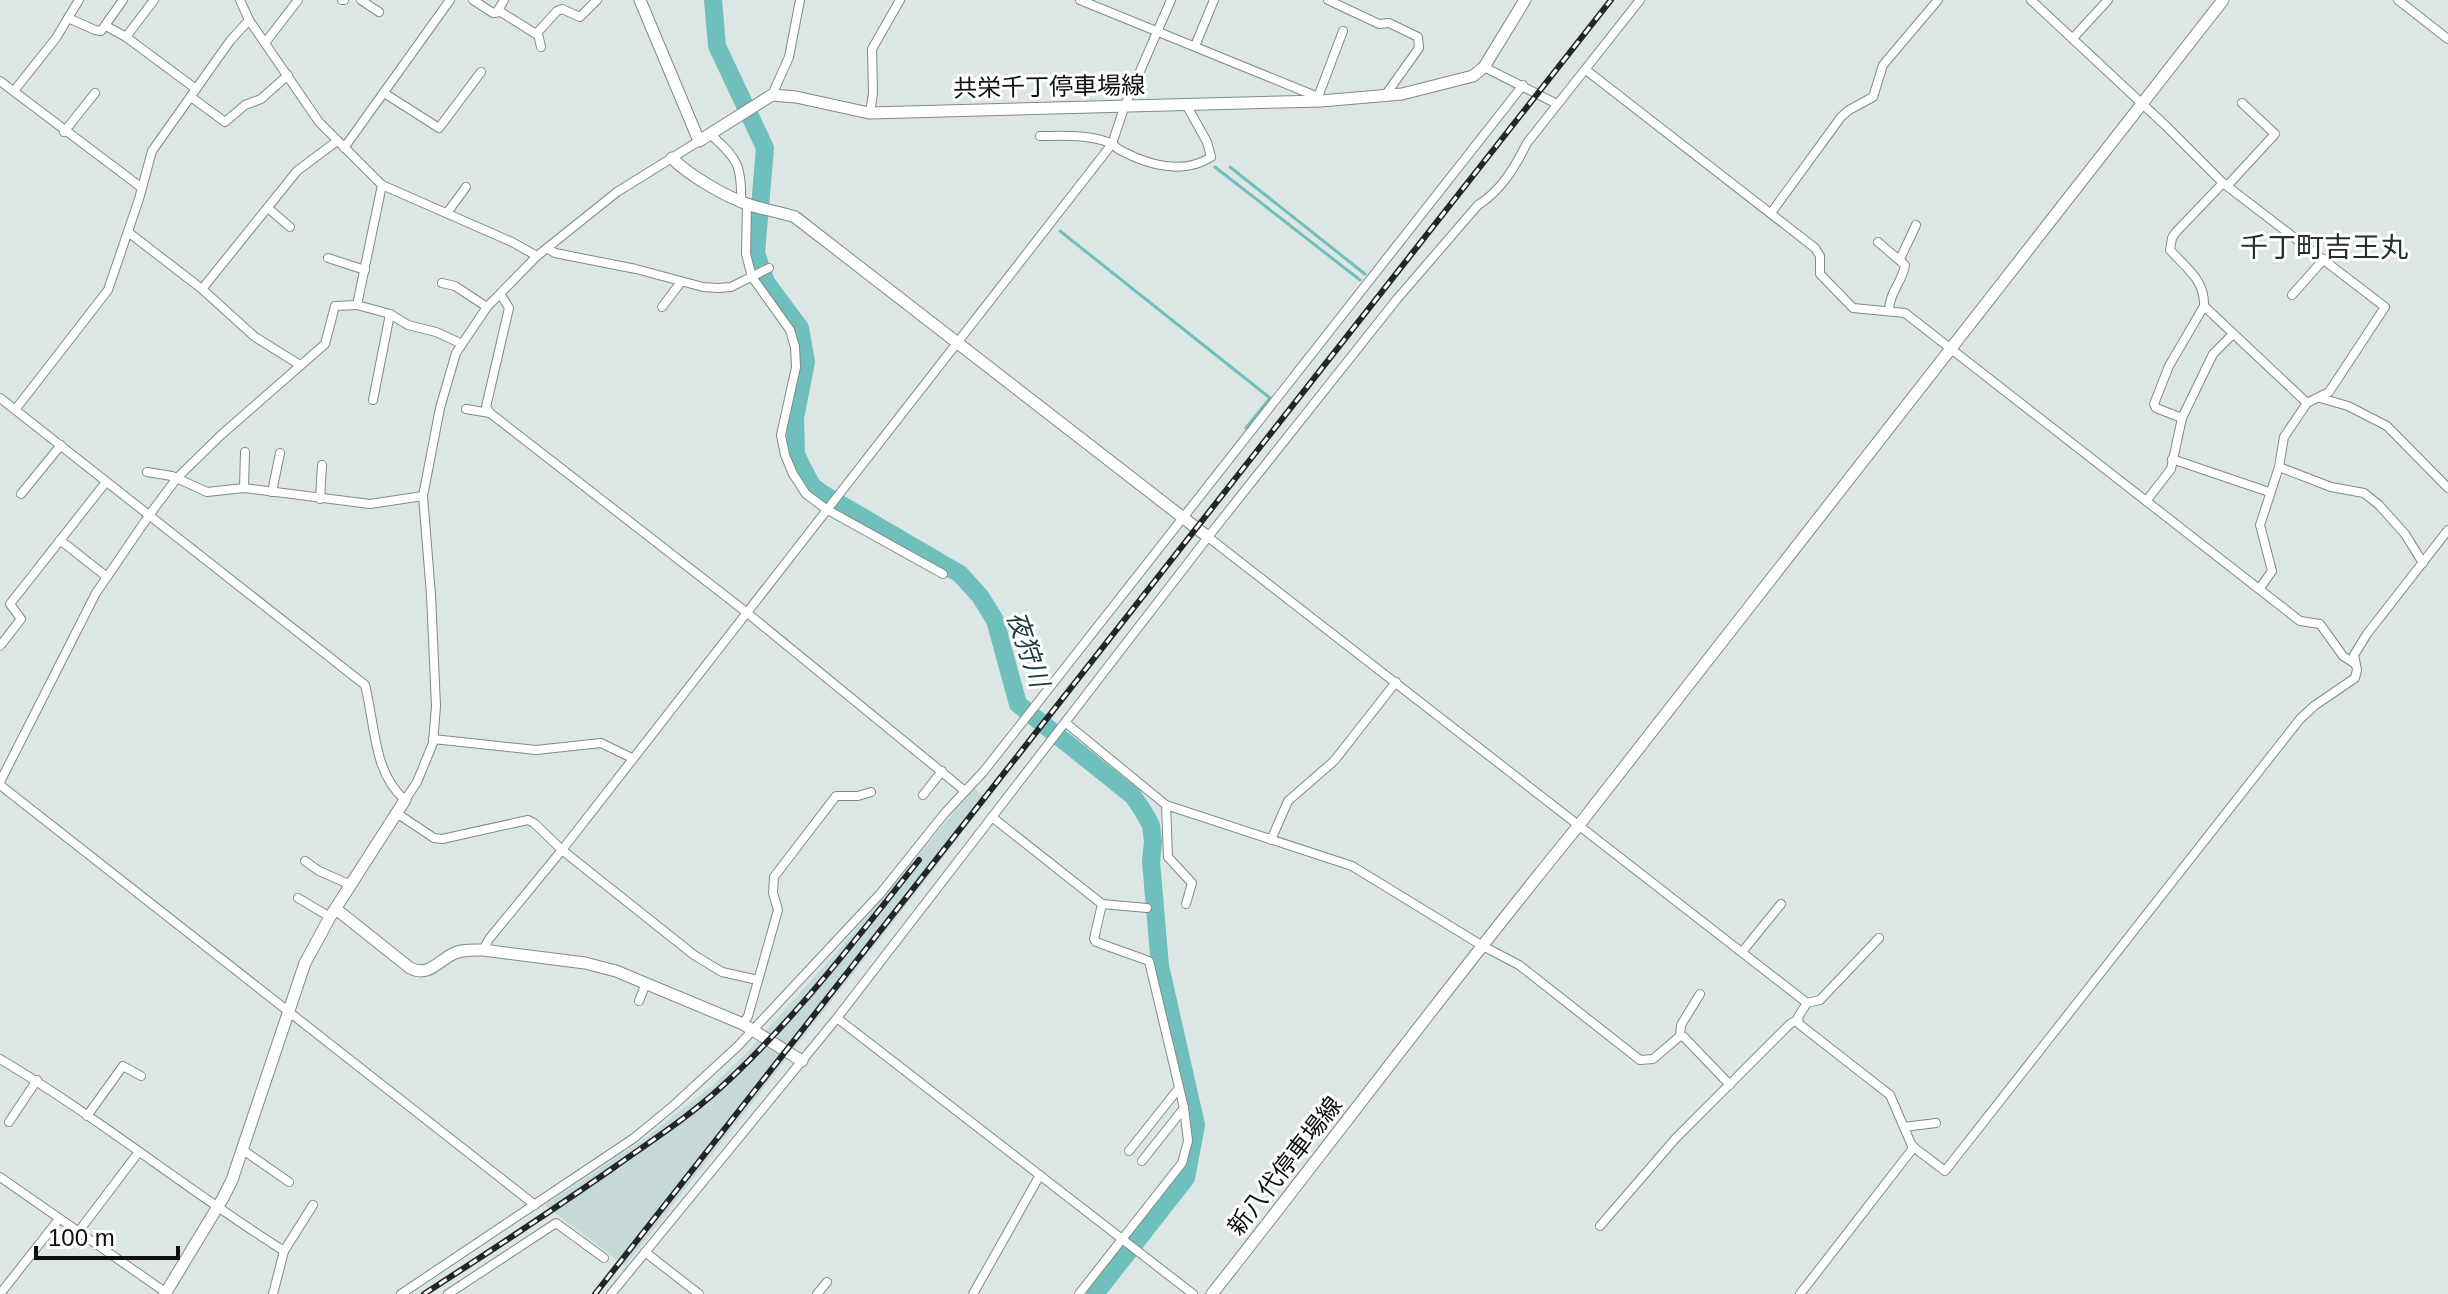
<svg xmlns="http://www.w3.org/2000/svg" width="2448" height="1294" font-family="Arial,'Noto Sans JP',sans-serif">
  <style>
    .built { fill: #c5d9d8 }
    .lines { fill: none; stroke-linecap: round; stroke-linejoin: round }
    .stream { stroke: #6fbfbc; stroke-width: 3 }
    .river { stroke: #6fbfbc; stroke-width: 18 }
    .street-casing { stroke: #818a8a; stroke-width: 10 }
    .secondary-casing { stroke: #818a8a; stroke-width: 13 }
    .street { stroke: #fff; stroke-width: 8 }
    .secondary { stroke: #fff; stroke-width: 11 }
    .rail-casing { stroke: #222626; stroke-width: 6 }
    .rail { stroke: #fff; stroke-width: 3; stroke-dasharray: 9; stroke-linecap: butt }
    .labels { text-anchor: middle; stroke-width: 6; stroke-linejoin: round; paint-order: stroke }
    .street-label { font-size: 24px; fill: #0c1010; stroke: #fff }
    .water-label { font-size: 26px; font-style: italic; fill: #163c3b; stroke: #fff }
    .quarter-label { font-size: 28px; fill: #27302f; stroke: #fff }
  </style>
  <rect width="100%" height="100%" fill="#dbe6e5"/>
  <polygon class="built" points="974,788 988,800 625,1266 545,1205 647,1137 712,1086 746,1053 837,952"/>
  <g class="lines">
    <g class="stream">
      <polyline points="1215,167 1360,280"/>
      <polyline points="1230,167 1365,274"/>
      <polyline points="1060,231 1270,398 1246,428"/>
    </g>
    <polyline class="river" points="713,0 717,46 765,148 756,253 766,282 800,328 806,362 795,418 796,455 812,486 823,494 960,574 980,596 995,620 1018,704 1133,796 1143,811 1151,825 1153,842 1151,861 1160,966 1196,1125 1186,1178 1095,1294"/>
    <defs>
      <g id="street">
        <polyline points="240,0 249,20 319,122 382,185 512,242 537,256"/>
        <polyline points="342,0 344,0"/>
        <polyline points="361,0 379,12"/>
        <polyline points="473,0 493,13 501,12 536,34 557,11 562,9 580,17 597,0"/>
        <polyline points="1080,0 1318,97 1320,101"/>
        <polyline points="1328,0 1379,24 1389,23 1418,37 1419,48 1384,97"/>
        <polyline points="2031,0 2166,126 2223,183 2385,307 2329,392 2307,403 2284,437 2279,467 2260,525 2272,571 2260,588"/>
        <polyline points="2398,0 2448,39"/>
        <polyline points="497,12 504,0"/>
        <polyline points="68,18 95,30 101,31 123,0"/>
        <polyline points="106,26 126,37 196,89"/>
        <polyline points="538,34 541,47"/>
        <polyline points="126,37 154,0"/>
        <polyline points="2073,38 2108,0"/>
        <polyline points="265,43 298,0"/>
        <polyline points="1195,46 1214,0"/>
        <polyline points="1484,67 1557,104"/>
        <polyline points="1586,70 1815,248 1820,256 1820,274 1853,308 1905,313 2300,621 2320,624 2343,656 2354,663"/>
        <polyline points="0,81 142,188"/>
        <polyline points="14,91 56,38 79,0"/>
        <polyline points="384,93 439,128 481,72"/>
        <polyline points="772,95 789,57 800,0"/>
        <polyline points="191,97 225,122 245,105 261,99 288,75"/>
        <polyline points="1318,97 1343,31"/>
        <polyline points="870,113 873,93 872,49 900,0"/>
        <polyline points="64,132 95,93"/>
        <path d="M710,134c27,24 32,31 31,67"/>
        <path d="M1040,136c21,0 50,-2 70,7 7,3 4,4 10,7 28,15 63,25 91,7l-4,-15 -20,-36"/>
        <polyline points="344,148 450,0"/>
        <path d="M2223,183l-47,49 -4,6 -2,12c17,19 35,30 34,56l103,97"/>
        <polyline points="2228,185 2275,134 2242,103"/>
        <polyline points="747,204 746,254 752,277 790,330 795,347 796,367 781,435 785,455 793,474 806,494 826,509 943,574"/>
        <polyline points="268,208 290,227"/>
        <polyline points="447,213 466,187"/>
        <polyline points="1771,213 1841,117 1849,110 1873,97 1883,65 1938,0"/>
        <polyline points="128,232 202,289 255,337 300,365"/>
        <path d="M1878,242l27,23c-2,16 -16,28 -16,45"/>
        <polyline points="547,248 555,253 636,269 703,287 718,288 731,287 769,268"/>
        <polyline points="328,258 365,270"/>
        <polyline points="1900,259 1916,225"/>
        <polyline points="442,283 455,286 487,307"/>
        <polyline points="202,289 297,171 337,141"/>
        <polyline points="501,295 509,308 486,407 490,413 746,612 965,791"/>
        <polyline points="2292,295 2324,259"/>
        <polyline points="357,305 390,314 408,325 436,332 460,343"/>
        <polyline points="662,307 681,282"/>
        <path d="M0,398l365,287c10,38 8,88 40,115l12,-18 16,-39 3,-37 -5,-111 -8,-99 17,-88 16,-55 31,-46 50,-51 80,-64 82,-51"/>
        <polyline points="2320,398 2348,406 2387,426 2448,488"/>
        <polyline points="373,400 390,314"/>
        <polyline points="466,409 490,413"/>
        <polyline points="15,410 108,290 139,199 152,151 230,41 249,20"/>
        <polyline points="2182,418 2156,408 2154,404 2169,366 2204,306"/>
        <polyline points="2172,459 2269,492"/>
        <polyline points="2279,467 2331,487 2364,493 2379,505 2405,534 2423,563"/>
        <polyline points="147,472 172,476 207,492 244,488 370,504 423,496"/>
        <polyline points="244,488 245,452"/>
        <polyline points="272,492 280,453"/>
        <polyline points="21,494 61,445"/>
        <polyline points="320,499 322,465"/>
        <polyline points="2147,500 2171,469 2182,418 2213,354 2232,335"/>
        <polyline points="1208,537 1807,1003 1798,1017 1799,1024 1890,1095 1912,1146 1945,1171 2300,719 2314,706 2355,678 2357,670 2354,655 2367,634 2448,530"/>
        <polyline points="60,540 107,577"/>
        <polyline points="0,646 21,619 10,604 106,482"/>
        <polyline points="1066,723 1166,805 1352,866 1481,945 1519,965 1640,1060 1653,1059 1680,1036 1684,1037 1730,1085"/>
        <polyline points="433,739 536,750 601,743 632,758"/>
        <polyline points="0,782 96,593 150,514 177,478 221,435 325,344 335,306 357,305 382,185"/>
        <polyline points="0,785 535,1205"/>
        <polyline points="923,795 942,771"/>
        <polyline points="1166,805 1168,857 1192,883 1186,904"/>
        <polyline points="398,814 434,838 442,839 528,820 534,823 562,850 694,955 722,972 758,980"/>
        <polyline points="992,817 1102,904 1094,939 1096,942 1149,961 1184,1108 1188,1141 1182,1163 1079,1294"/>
        <polyline points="1271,840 1288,801 1334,761 1396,682"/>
        <polyline points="305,861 319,871 351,885"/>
        <polyline points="298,898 330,917"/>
        <polyline points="1102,904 1147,908"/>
        <polyline points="483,950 489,939 562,850 1112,144 1124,108 1171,0"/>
        <polyline points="1742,952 1781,904"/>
        <polyline points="639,1001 646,983"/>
        <polyline points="1807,1003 1820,1000 1879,938"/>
        <polyline points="837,1018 1193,1294"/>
        <polyline points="743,1024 748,1016 778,910 773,893 774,877 836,796 858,796 871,792"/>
        <polyline points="1680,1036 1681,1025 1700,994"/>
        <path d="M0,1059c98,58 187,131 284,192"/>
        <polyline points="87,1116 123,1066 141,1076"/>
        <polyline points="9,1122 37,1080"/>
        <polyline points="1904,1127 1936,1123"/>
        <polyline points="243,1150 289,1182"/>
        <polyline points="1129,1151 1179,1088"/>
        <polyline points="1142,1161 1184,1108"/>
        <polyline points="0,1177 168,1294"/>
        <polyline points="1600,1226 1675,1139 1790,1024 1797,1020"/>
        <polyline points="79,1231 138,1153"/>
        <polyline points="645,1252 699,1294"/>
        <polyline points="0,1294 59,1219"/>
        <polyline points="273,1294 284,1251 313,1205"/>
        <polyline points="401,1294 634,1138 674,1105 738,1046 880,894 944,814 984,771 1523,85"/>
        <polyline points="448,1294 556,1223 604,1258"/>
        <path d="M611,1294l226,-276 371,-481 189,-238 81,-94c23,-14 37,-38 49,-62l113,-143"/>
        <polyline points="817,1294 827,1282"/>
        <polyline points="973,1294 1040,1175"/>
        <polyline points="1800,1294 1914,1147"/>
      </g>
      <g id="secondary">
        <polyline points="640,0 699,141 772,95 796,97 869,113 1321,101 1402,94 1473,76 1484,67 1525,0"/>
        <path d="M672,158c16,17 56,40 78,47 15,5 30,7 45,12l413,320"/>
        <path d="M336,909l74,59c18,9 26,-5 41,-13 9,-6 22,-5 32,-5l102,13 31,8 127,53 59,37"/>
        <polyline points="165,1294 223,1198 232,1180 305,963 330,917 405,800"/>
        <path d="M1212,1294c123,-156 241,-315 367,-469l644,-825"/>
      </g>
    </defs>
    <use href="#street" class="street-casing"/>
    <use href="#secondary" class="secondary-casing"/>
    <use href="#street" class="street"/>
    <use href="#secondary" class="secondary"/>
    <defs>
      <g id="rail">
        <path d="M424,1294c65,-42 129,-84 192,-128 35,-25 71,-48 103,-77 75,-68 137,-150 200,-229"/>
        <polyline points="595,1294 1611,0"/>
      </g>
    </defs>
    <use href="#rail" class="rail-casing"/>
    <use href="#rail" class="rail"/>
  </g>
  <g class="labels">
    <g class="street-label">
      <text transform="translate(1049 87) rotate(-1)" y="8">共栄千丁停車場線</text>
      <text transform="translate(1285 1166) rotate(-52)" y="8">新八代停車場線</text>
    </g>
    <g class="water-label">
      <text transform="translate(1028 649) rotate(71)" y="9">夜狩川</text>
    </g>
    <g class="quarter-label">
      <text x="2324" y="257">千丁町吉王丸</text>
    </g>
  </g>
  <path d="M36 1246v12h142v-12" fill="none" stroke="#0c1010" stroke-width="4"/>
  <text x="48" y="1246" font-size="24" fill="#0c1010" stroke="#ffffff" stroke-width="6" paint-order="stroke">100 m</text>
</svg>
